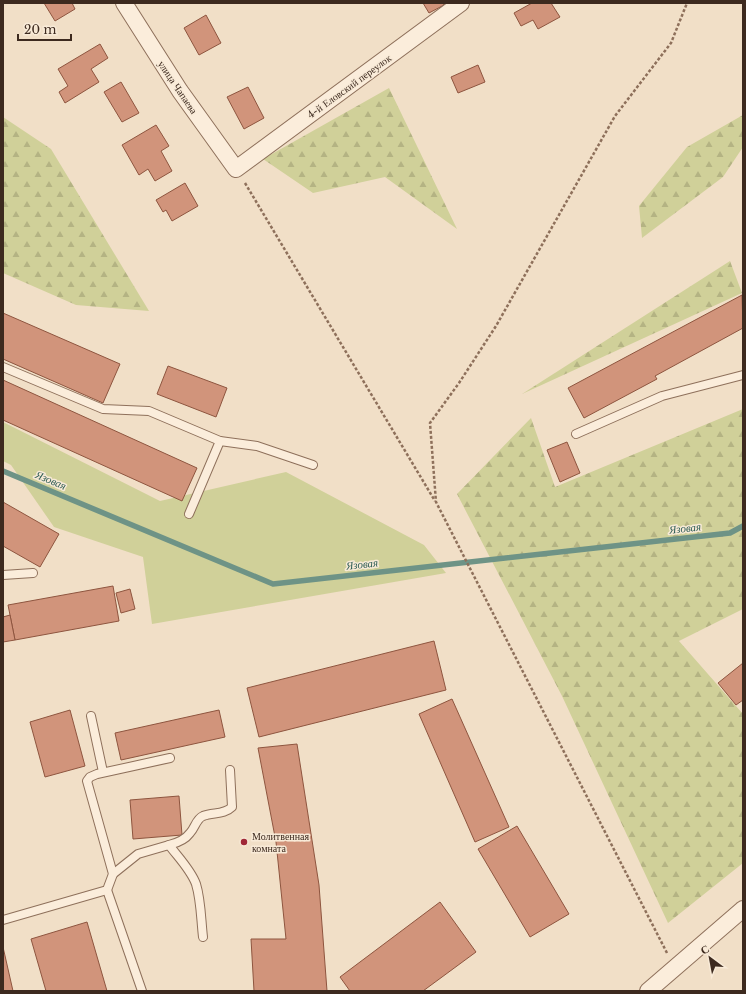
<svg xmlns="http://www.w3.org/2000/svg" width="746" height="994" font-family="'Libre Baskerville',serif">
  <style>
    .green { fill: #d0d099 }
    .forest { fill: url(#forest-firs) }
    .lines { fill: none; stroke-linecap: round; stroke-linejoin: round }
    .stream { stroke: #6e9386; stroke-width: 5.5 }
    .building { fill: #d1947b; stroke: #8e553f }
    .lane-casing { stroke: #8e705b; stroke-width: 10 }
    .street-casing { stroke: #8e705b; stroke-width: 18 }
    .path { stroke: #8e705b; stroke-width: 2.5; stroke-dasharray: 3 2; stroke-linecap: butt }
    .lane { stroke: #fbeddb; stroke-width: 8 }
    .street { stroke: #fbeddb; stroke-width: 16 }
    .poi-dot { fill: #a02736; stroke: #f8ead7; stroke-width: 1.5 }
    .labels { text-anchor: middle; stroke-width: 3; stroke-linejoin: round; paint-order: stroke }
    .street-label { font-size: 10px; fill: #3d2a1f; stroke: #f8ead7 }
    .poi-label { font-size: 10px; fill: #3d2a1f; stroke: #f8ead7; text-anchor: start }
    .water-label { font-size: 11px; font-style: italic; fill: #2e5d55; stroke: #f8ead7 }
  </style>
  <defs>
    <pattern id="forest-firs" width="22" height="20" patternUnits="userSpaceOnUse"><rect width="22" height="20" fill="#d0d099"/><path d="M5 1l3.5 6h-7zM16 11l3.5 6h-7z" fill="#b4b383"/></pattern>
  </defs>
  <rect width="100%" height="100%" fill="#f1dfc7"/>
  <polygon class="green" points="3,422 160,501 286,472 424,545 446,573 152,624 143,557 54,527 11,465 3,461"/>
  <g class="forest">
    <polygon points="389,88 457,229 385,177 313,193 263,159"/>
    <polygon points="743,115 743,147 723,177 642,238 639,206 687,147"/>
    <polygon points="3,117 51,149 149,311 76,305 3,273"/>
    <polygon points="730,261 742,293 522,394"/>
    <polygon points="743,409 743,609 679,641 743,714 743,863 668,923 562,696 457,494 531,418 555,487"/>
  </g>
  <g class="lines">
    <polyline class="stream" points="3,471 273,584 730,533 743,526"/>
  </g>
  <g class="building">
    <polygon points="44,3 72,3 75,9 55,21"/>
    <polygon points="423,3 443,3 444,5 429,13"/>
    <polygon points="532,3 551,3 560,17 538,29 533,20 521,26 514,13"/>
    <polygon points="206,15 221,43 199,55 184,28"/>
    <polygon points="100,44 108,58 91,69 99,82 65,103 59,92 68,86 58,69"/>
    <polygon points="478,65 485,82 458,93 451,77"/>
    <polygon points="121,82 139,113 122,122 104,92"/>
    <polygon points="248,87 264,118 244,129 227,97"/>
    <polygon points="156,125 169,146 161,151 172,171 155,181 148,169 139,175 122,145"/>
    <polygon points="185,183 198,206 172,221 166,210 163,212 156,200"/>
    <polygon points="742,295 743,328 655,376 657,379 584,418 568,388"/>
    <polygon points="3,313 120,364 103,403 3,359"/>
    <polygon points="168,366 227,388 216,417 157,394"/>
    <polygon points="3,380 197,468 182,501 3,420"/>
    <polygon points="567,442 580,473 560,482 547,450"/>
    <polygon points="3,502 59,534 40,567 3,546"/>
    <polygon points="113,586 119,621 15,640 8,605"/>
    <polygon points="130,589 135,609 121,613 116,593"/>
    <polygon points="10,615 15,640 3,642 3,617"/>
    <polygon points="434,641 446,690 259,737 247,688"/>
    <polygon points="743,663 743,700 736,705 718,683"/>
    <polygon points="452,699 509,827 475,842 419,714"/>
    <polygon points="70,710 85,766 45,777 30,722"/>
    <polygon points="219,710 225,737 121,760 115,733"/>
    <polygon points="297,744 319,885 327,991 254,991 251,939 286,939 276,842 258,748"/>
    <polygon points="179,796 182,835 133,839 130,800"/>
    <polygon points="517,826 569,914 530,937 478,849"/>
    <polygon points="440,902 476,952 423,991 350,991 340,977"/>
    <polygon points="87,922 107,991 46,991 31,939"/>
    <polygon points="3,947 13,991 3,991"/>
  </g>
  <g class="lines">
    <defs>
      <g id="lane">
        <polyline points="3,367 103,409 149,411 220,441 189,514"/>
        <polyline points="576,434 662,396 743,375"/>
        <polyline points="220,441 257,446 313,465"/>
        <polyline points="3,575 33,573"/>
        <polyline points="91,716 103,772"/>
        <path d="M169,845c8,-2 16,-5 21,-12 5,-5 6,-14 13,-17 10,-4 21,-1 29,-9l-2,-37"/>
        <path d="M113,874l25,-20 31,-9c9,12 22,25 27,39 5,16 5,36 7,53"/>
        <polyline points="107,890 142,991"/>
        <polyline points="3,920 107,890 113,874 87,781 90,777 97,774 170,758"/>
      </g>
      <g id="street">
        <polyline points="124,3 180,91 236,169 461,3"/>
        <polyline points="648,991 743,909"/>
      </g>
    </defs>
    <use href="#lane" class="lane-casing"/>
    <use href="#street" class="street-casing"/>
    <g class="path">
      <polyline points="245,183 435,501"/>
      <polyline points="667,953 436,502 430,423 459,383 496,326 615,116 671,43 687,3"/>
    </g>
    <use href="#lane" class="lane"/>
    <use href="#street" class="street"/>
  </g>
  <circle class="poi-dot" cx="244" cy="842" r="4"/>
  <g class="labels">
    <g class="street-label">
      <text transform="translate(349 86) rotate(-36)" y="4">4-й Еловский переулок</text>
      <text transform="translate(178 87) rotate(56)" y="4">улица Чапаева</text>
    </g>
    <g class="poi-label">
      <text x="252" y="840">Молитвенная<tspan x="252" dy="12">комната</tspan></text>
    </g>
    <g class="water-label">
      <text transform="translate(51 480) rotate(23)" y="4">Язовая</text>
      <text transform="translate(685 528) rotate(-6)" y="4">Язовая</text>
      <text transform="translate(362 564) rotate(-6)" y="4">Язовая</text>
    </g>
  </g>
  <rect width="746" height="994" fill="none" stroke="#3d2a1f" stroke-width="8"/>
  <g transform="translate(710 958) rotate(328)" stroke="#f8ead7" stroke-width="3" paint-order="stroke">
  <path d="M0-3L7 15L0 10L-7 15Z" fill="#3d2a1f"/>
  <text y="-6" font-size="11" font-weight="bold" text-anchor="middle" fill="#3d2a1f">С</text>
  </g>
  <path d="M18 34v6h53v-6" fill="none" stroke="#3d2a1f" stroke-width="2"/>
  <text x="24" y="34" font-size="12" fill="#3d2a1f" stroke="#f8ead7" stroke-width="3" paint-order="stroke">20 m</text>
</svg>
